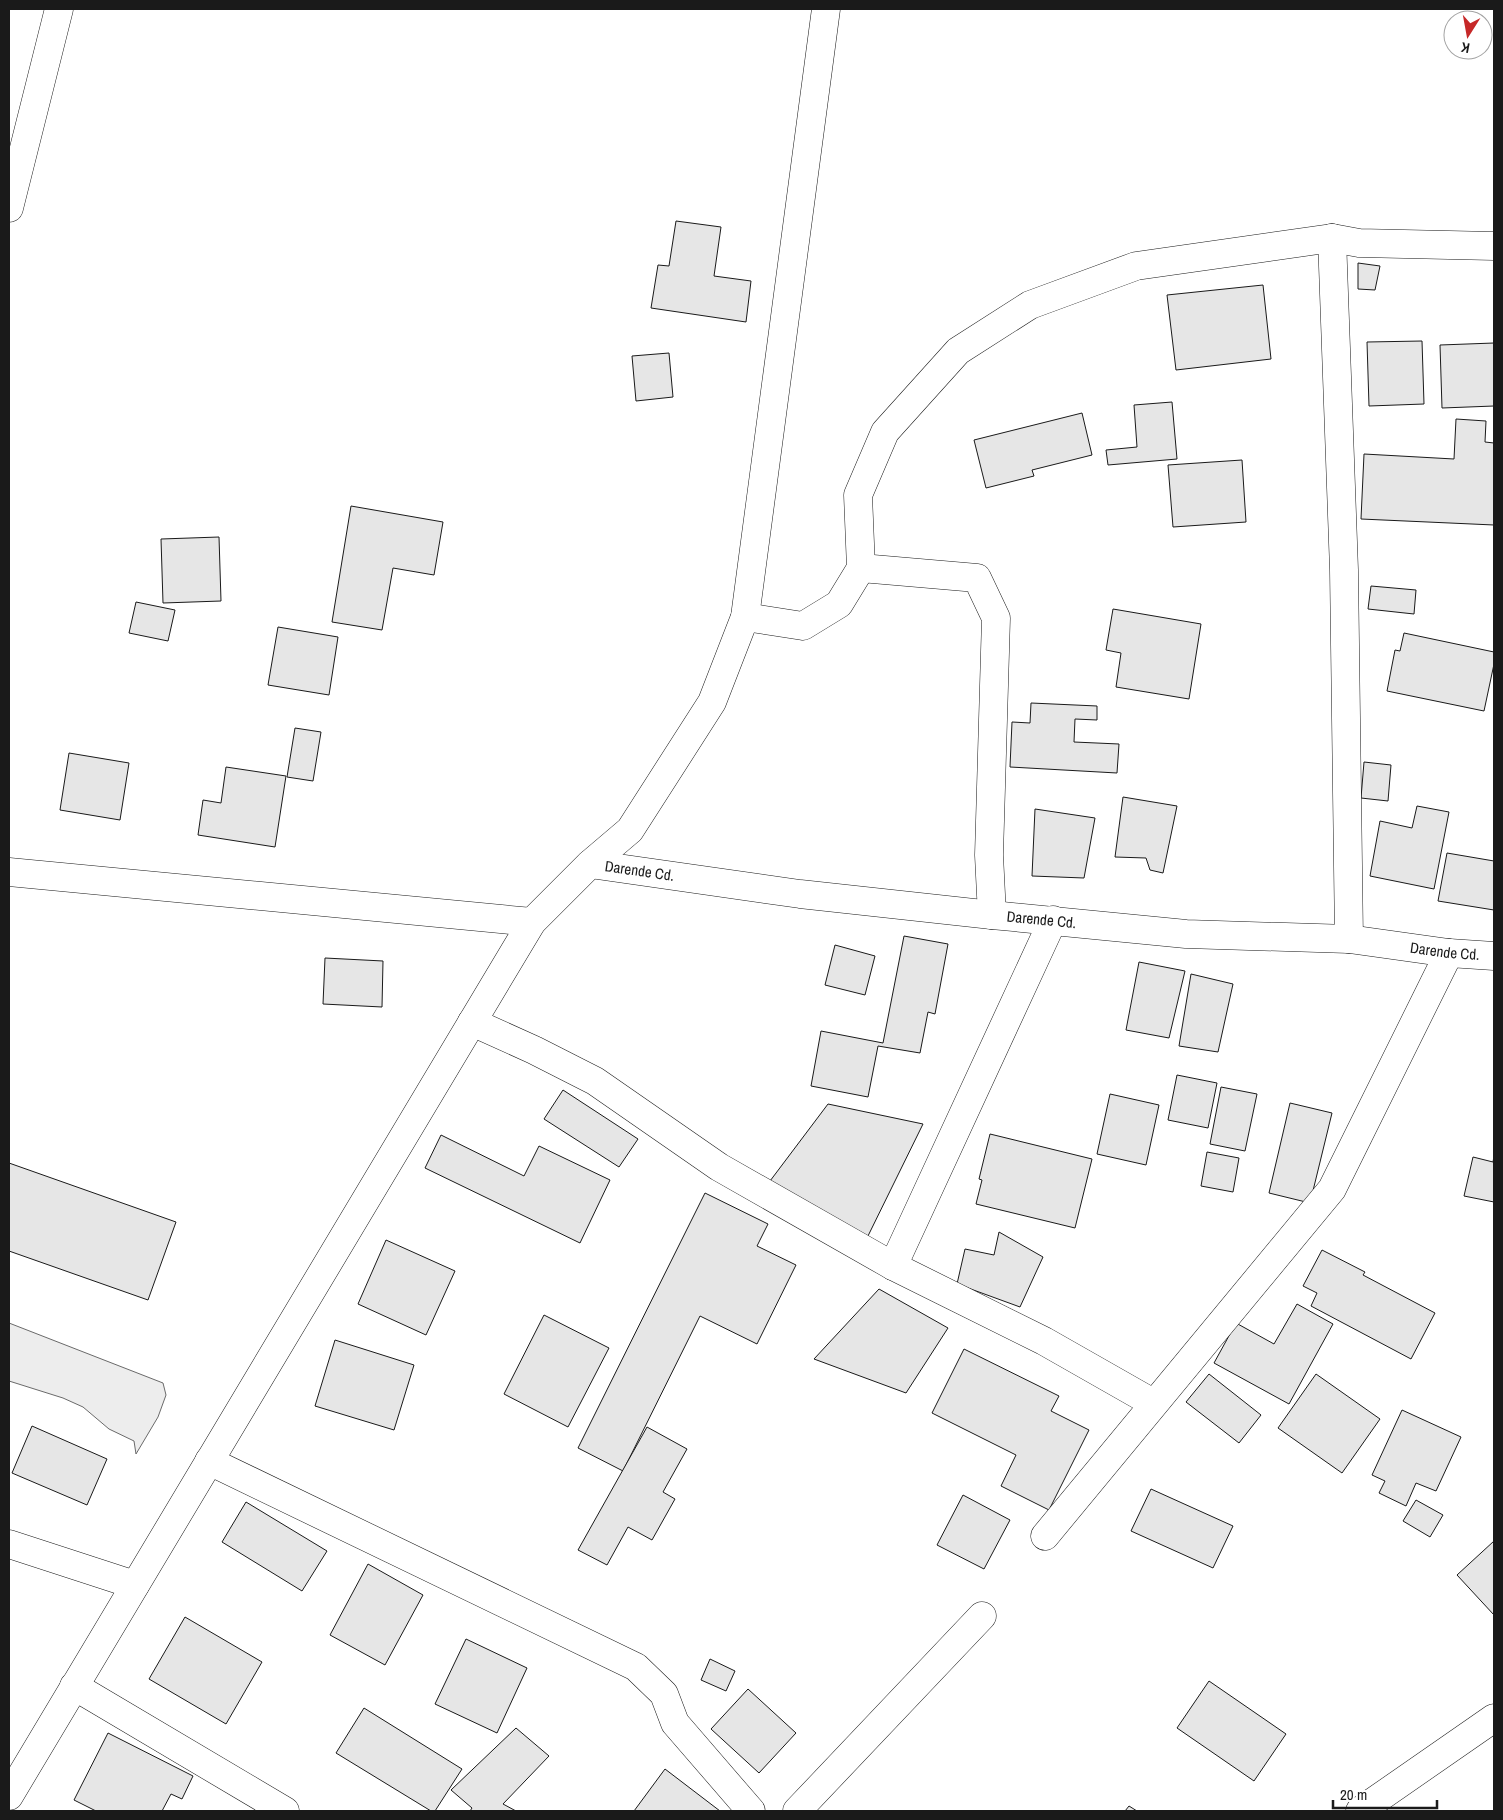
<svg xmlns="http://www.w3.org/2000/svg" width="1503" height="1820" font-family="'Archivo Narrow',sans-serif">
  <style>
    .built { fill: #ededed; stroke: #6a6a6a }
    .building { fill: #e6e6e6; stroke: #1a1a1a }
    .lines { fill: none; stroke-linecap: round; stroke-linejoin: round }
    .minor-casing { stroke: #1a1a1a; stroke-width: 29 }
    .major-casing { stroke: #1a1a1a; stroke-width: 29 }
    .minor { stroke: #fff; stroke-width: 28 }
    .major { stroke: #fff; stroke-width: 28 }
    .labels { text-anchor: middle; stroke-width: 4; stroke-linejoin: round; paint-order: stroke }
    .street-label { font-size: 15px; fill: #1a1a1a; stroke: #fff }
  </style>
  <rect width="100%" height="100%" fill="#fff"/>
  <polygon class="built" points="9,1323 163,1383 166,1395 158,1417 136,1454 134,1441 109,1429 83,1407 63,1398 9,1381"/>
  <g class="building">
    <polygon points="676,221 721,227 714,276 751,281 746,322 651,308 658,265 669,266"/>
    <polygon points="1358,263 1380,266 1375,290 1358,289"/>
    <polygon points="1263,285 1271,359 1176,370 1167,295"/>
    <polygon points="1422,341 1424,404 1369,406 1367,342"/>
    <polygon points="1494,343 1494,406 1442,408 1440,345"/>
    <polygon points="669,353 673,397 636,401 632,356"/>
    <polygon points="1172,402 1177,459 1108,465 1106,450 1137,447 1134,405"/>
    <polygon points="1082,413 1092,455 1032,470 1034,476 986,488 974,440"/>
    <polygon points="1456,419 1486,421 1485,442 1494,443 1494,525 1361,519 1364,454 1454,459"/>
    <polygon points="1242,460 1246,522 1173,527 1168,465"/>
    <polygon points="351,506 443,522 434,575 393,568 382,630 332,622"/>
    <polygon points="219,537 221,601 163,603 161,539"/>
    <polygon points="1371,586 1416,590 1414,614 1368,609"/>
    <polygon points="136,602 175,610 168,641 129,633"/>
    <polygon points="1113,609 1201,624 1189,699 1116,687 1121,653 1106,650"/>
    <polygon points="278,627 338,637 329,695 268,685"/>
    <polygon points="1404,633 1494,652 1494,664 1484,711 1387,691 1395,650 1400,651"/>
    <polygon points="1031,703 1097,706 1097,720 1075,719 1074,742 1119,744 1117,773 1010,767 1012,722 1030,723"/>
    <polygon points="295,728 321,732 313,781 287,777"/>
    <polygon points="69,753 129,763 120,820 60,810"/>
    <polygon points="1364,762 1391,765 1388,801 1361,798"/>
    <polygon points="226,767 286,776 275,847 198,835 203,800 221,803"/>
    <polygon points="1123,797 1177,806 1163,873 1150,870 1146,858 1115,857"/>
    <polygon points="1417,806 1449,812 1434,889 1370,876 1380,821 1412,828"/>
    <polygon points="1035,809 1095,818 1084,878 1032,876"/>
    <polygon points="1447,853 1494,861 1494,910 1438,901"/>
    <polygon points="904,936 948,944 935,1014 928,1012 920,1053 878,1046 868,1097 811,1086 821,1031 883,1043"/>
    <polygon points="835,945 875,956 865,995 825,985"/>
    <polygon points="325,958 383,961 382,1007 323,1004"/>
    <polygon points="1139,962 1185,971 1169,1038 1126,1030"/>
    <polygon points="1191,974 1233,984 1218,1052 1179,1046"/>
    <polygon points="1177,1075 1217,1083 1208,1128 1168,1120"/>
    <polygon points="1221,1087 1257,1094 1245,1151 1210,1144"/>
    <polygon points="563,1090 638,1139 619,1167 544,1119"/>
    <polygon points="1110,1094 1159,1105 1146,1165 1097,1154"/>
    <polygon points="1290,1103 1332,1113 1310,1203 1269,1193"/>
    <polygon points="828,1104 923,1124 866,1240 767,1185"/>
    <polygon points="990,1134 1092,1159 1075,1228 976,1204 982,1180 979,1179"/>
    <polygon points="441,1135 524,1176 539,1146 610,1180 580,1243 425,1168"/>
    <polygon points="1207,1152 1239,1158 1233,1192 1201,1186"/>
    <polygon points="1494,1156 1494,1202 1464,1196 1473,1157 1493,1162"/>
    <polygon points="9,1163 176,1222 148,1300 9,1251"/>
    <polygon points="705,1193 768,1224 757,1246 796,1265 757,1344 700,1316 623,1471 578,1448"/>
    <polygon points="999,1232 1043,1257 1020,1307 957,1284 965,1249 994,1255"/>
    <polygon points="386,1240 455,1271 426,1335 358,1304"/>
    <polygon points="1322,1250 1365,1272 1363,1275 1435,1313 1411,1359 1311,1306 1317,1293 1303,1286"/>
    <polygon points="879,1289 948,1328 906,1393 814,1359"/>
    <polygon points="1297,1304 1333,1324 1289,1404 1214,1363 1236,1323 1274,1344"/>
    <polygon points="544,1315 609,1348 568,1427 504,1394"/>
    <polygon points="335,1340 414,1365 394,1430 315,1406"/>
    <polygon points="964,1349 1059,1396 1051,1411 1089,1430 1049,1510 1001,1486 1016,1455 932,1413"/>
    <polygon points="1209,1374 1261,1415 1239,1443 1186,1402"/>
    <polygon points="1316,1374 1380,1419 1342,1473 1278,1428"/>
    <polygon points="1402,1410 1461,1437 1436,1491 1416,1483 1406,1506 1379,1493 1385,1481 1372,1475"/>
    <polygon points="32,1426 107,1459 87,1505 12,1473"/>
    <polygon points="647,1427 687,1449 663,1492 675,1499 652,1540 628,1527 607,1565 578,1550"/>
    <polygon points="1151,1489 1233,1526 1213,1568 1131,1531"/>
    <polygon points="963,1495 1010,1520 984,1569 937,1545"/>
    <polygon points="1416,1500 1443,1515 1430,1537 1403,1521"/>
    <polygon points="246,1502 327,1551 302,1591 222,1542"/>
    <polygon points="1494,1541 1494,1615 1457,1575"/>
    <polygon points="368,1564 423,1595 385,1665 330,1635"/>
    <polygon points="185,1617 262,1662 226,1724 149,1679"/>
    <polygon points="466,1639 527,1668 497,1733 435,1704"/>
    <polygon points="710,1659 735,1671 726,1691 701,1680"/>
    <polygon points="1209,1681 1286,1734 1254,1781 1177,1728"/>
    <polygon points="748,1689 796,1733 759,1773 711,1729"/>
    <polygon points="364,1708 462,1769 435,1811 431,1811 336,1753"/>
    <polygon points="516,1728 549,1756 503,1804 516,1811 470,1811 472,1808 451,1790"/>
    <polygon points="108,1733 193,1776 182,1799 171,1794 162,1811 96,1811 74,1800"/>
    <polygon points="665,1769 720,1811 634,1811"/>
    <polygon points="1129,1806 1137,1811 1125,1811"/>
  </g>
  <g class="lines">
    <defs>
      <g id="minor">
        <polyline points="9,208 59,9"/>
        <polyline points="1332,238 1344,570 1349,939"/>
        <polyline points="861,568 977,578 996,618 989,855 992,915"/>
        <polyline points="745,617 803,626 839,604 861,568 858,495 885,432 958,351 1030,305 1136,266 1332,238 1359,243 1494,246"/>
        <path id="s1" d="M590,864l210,30 192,21 194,19 163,5 100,14 45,3"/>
        <polyline points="9,872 532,922"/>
        <polyline points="472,1022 534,1050 595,1081 719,1167 893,1266 1044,1341 1153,1403"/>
        <polyline points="893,1266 1053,920"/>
        <polyline points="209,1461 636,1667 664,1694 675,1723 751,1811"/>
        <polyline points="1045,1536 1332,1189 1449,953"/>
        <polyline points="9,1544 135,1585"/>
        <polyline points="74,1686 285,1811"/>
        <polyline points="797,1811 982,1616"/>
        <polyline points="1360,1811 1494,1718"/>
      </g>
      <polyline id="major" points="9,1796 532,922 590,864 630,830 712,702 745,617 826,9"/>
    </defs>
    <use href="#minor" class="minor-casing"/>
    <use href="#major" class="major-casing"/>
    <use href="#minor" class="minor"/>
    <use href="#major" class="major"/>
  </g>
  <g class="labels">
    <g class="street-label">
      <text dy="5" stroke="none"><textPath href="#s1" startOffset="50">Darende Cd.</textPath></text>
      <text dy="5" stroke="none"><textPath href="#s1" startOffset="455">Darende Cd.</textPath></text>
      <text dy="5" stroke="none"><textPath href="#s1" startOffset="860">Darende Cd.</textPath></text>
    </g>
  </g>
  <rect width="1503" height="1820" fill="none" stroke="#1a1a1a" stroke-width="20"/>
  <g transform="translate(1468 35) rotate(191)"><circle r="24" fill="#ffffff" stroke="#a3a3a3"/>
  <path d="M0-4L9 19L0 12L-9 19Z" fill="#c62828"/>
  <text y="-8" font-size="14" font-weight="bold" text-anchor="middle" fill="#1a1a1a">K</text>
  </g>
  <path d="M1333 1800v8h104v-8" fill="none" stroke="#1a1a1a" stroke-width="2.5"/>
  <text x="1340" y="1800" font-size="15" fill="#1a1a1a" stroke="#ffffff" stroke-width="4" paint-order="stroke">20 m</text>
</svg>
